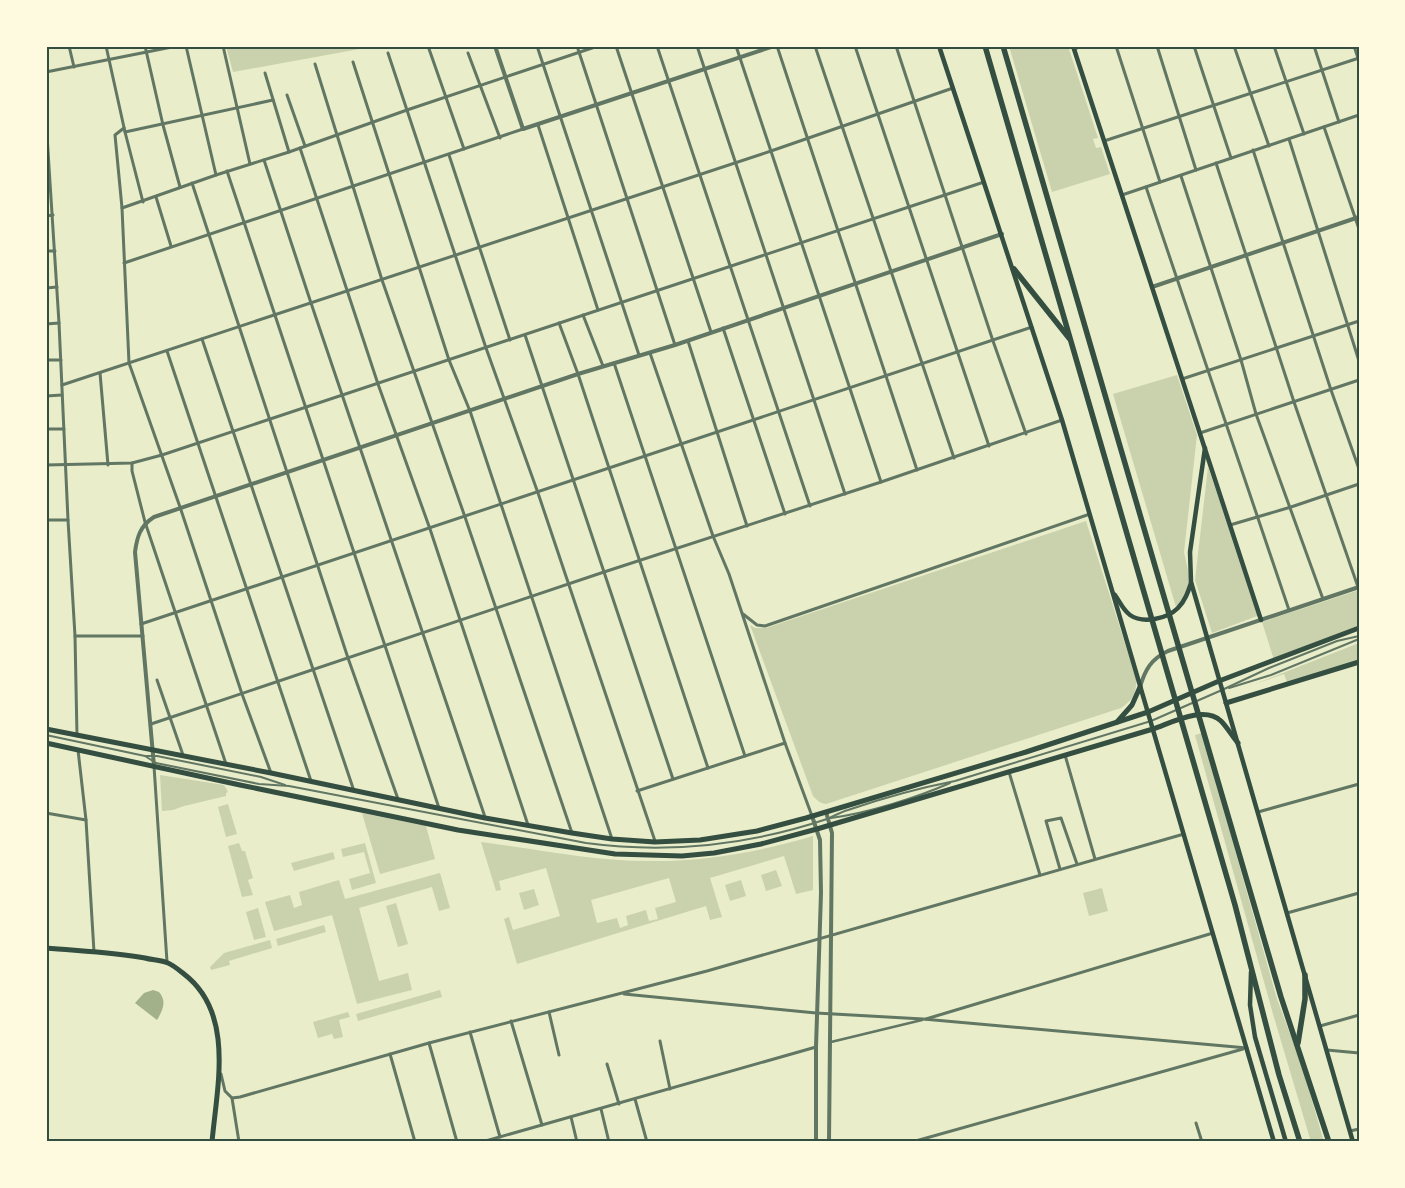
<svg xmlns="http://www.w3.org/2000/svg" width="1405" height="1188" font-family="Montserrat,sans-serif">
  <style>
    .green { fill: #cad2ad; fill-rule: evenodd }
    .water { fill: #a3b18a }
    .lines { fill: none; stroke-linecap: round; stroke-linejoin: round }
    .service { stroke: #617663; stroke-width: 2 }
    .pedestrian { stroke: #617663; stroke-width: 2.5 }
    .minor { stroke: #617663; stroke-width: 3 }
    .tertiary { stroke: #617663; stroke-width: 4 }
    .secondary { stroke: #344e41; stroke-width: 4.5 }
    .primary { stroke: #344e41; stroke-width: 5 }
    .motorway { stroke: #344e41; stroke-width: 5.5 }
    .neatline { fill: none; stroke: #344e41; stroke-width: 2 }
  </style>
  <rect width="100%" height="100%" fill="#e9edc9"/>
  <g class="green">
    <polygon points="226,46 376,46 233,72"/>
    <polygon points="1009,46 1068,46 1098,138 1093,139 1096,148 1101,147 1110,174 1052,192"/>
    <polygon points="1177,375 1197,435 1184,552 1192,589 1183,605 1176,607 1113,394"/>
    <polygon points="1208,467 1260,615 1212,633 1195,580"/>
    <path d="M1086,521l50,157c1,14 -3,22 -15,30l-295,96c-7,-1 -9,-4 -13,-8l-63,-171 5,3h11z"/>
    <polygon points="1359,590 1359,626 1274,660 1262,622"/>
    <polygon points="1359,643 1359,660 1287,682 1284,674 1255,684"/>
    <polygon points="1202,733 1277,999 1302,1066 1324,1142 1311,1142 1273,1014 1195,735"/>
    <polygon points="160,775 224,785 228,792 226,793 226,796 184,806 173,810 162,811"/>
    <polygon points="228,804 237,834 226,837 218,807"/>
    <polygon points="362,813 426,826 435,859 380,874"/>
    <path d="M813,836v54l-17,4 -12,-38 -74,22 12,39 -12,3 -4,-14 -189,58 -13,-45 5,-2 4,13 47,-14 -14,-48 -47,13 2,9 -5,1 -15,-49c55,7 111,19 167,19 56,1 111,-9 165,-25zM669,878l7,24 -21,6 3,11 -9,2 -3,-11 -20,6 2,9 -8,3 -3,-10 -20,5 -6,-23z"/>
    <polygon points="239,843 242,851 245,851 253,878 248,880 253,895 242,897 228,846"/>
    <polygon points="365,843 376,883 352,890 349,879 370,873 364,852 343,857 341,849"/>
    <polygon points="333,852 335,859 294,871 291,863"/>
    <polygon points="776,870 782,886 766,891 761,875"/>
    <polygon points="440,873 450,908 439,911 432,887 359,908 379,981 408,973 412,990 357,1004 332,915 274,931 265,902 290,895 294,908 302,905 299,892 339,880 345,899"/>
    <polygon points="741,880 746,896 730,901 725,885"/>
    <polygon points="1102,888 1108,911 1089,916 1083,893"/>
    <polygon points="534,889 539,905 524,910 519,893"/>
    <polygon points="396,903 408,944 398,947 386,906"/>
    <polygon points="258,908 266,937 254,940 246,912"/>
    <polygon points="324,925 326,932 278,946 276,939"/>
    <polygon points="270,940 272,948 229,961 230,965 211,970 210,967 224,953"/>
    <polygon points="440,990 442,997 358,1021 356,1014"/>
    <polygon points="348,1012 350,1017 339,1020 343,1037 334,1039 332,1034 318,1038 313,1022"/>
  </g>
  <path class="water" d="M153,990l6,2c8,9 4,18 -2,28l-22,-17 9,-10z"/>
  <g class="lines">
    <g class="service">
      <polyline points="1229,688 1271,675 1359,639"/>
      <polyline points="46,735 145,756 157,756 261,777 285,785"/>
      <path d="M145,756l11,7 103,21 30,2 297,57c82,11 163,2 241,-24 7,-3 14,-7 21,-9 35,-12 71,-22 107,-29l196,-60 71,-31 47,-22 68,-27 22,-5"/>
      <path d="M831,818c37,-5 85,-20 119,-35"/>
    </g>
    <polyline class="pedestrian" points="831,1042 922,1020"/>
    <g class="minor">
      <polyline points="69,46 74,67"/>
      <polyline points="106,46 125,132 143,202"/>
      <polyline points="145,46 163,125 180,187"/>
      <polyline points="186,46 216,175"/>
      <polyline points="223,46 250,164"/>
      <polyline points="428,46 464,149"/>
      <polyline points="537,46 639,355"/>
      <polyline points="577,46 675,345"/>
      <polyline points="616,46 711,332"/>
      <polyline points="657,46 810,506"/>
      <polyline points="697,46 845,494"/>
      <polyline points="736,46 881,482"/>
      <polyline points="777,46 917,470"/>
      <polyline points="815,46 954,458"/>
      <polyline points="855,46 989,446"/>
      <polyline points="896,46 993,341 1026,434"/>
      <polyline points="1116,46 1160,182"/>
      <polyline points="1157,46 1196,170"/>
      <polyline points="1194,46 1231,158"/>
      <polyline points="1234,46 1269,146"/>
      <polyline points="1274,46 1304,134"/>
      <polyline points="1314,46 1339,122"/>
      <polyline points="1354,46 1359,61"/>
      <polyline points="1074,49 1082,46"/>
      <polyline points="388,53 486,348 538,493 655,841"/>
      <polyline points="468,53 500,138"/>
      <polyline points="353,62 449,360 470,411 612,839"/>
      <polyline points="315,64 382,280 465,517 572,833"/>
      <polyline points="46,72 177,46"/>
      <polyline points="265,73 289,152"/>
      <polyline points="287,95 305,146"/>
      <polyline points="46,120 59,323 68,520 75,636 77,736"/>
      <polyline points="538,125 598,310"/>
      <polyline points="1324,127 1359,229"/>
      <polyline points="124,128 115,135 122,208 129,363 180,507 242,694 271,773"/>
      <polyline points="125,132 273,100"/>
      <polyline points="1289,139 1359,361"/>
      <polyline points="1104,141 1359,58"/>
      <polyline points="300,148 378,384 430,529 528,825"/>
      <polyline points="1253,150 1331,390 1359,469"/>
      <polyline points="449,155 510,340"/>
      <polyline points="264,160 311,303 485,817"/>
      <polyline points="1216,163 1294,402 1358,587"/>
      <polyline points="227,171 439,808"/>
      <polyline points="1181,176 1241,360 1256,414 1323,599"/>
      <polyline points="192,183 348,658 398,799"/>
      <polyline points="1146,187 1289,610"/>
      <polyline points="1122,195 1359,115"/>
      <polyline points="156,197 171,246"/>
      <polyline points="122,208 216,175 289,152 407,110 598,46"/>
      <polyline points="46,216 53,215"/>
      <polyline points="46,251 55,251"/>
      <polyline points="124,263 523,129"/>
      <polyline points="46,288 57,287"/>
      <polyline points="583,315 603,366"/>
      <polyline points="559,323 578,374 708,768"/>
      <polyline points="46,324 59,323"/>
      <polyline points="723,328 785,514"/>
      <polyline points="525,335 673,779"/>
      <polyline points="202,339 354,791"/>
      <polyline points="688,341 747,526"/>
      <polyline points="167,351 311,781"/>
      <polyline points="650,353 713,536 729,574 785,743 812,816"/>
      <polyline points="46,360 61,360"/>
      <polyline points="614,363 745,756"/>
      <polyline points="100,373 108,465"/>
      <polyline points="1182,379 1359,321"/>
      <polyline points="62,385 771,151 953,88"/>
      <polyline points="46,396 62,395"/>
      <polyline points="46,429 64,429"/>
      <polyline points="1200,433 1359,380"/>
      <polyline points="132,463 132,471 145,522 226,764"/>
      <polyline points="46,465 132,463 162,455 984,182"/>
      <polyline points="46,520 68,520"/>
      <polyline points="1230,525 1291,507 1359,484"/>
      <polyline points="743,614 757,625 765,626 1090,514"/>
      <polyline points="141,624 1032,327"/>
      <polyline points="75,636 143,636"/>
      <polyline points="157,680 183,755"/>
      <polyline points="151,724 604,572 881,482 1062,420"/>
      <polyline points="78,750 86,820 94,952"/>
      <polyline points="1065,755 1095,859"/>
      <polyline points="154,766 167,962"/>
      <polyline points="1009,772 1040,875"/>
      <polyline points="637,791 785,743"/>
      <polyline points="1258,812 1359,784"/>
      <polyline points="46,813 86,820"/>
      <polyline points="1060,869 1046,821 1061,818 1077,864"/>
      <polyline points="1287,913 1359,893"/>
      <polyline points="624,994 816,1013 923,1019 1247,1048"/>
      <polyline points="549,1012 559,1055"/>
      <polyline points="926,1019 1213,933"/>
      <polyline points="511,1021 542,1125"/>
      <polyline points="1320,1026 1359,1015"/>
      <polyline points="470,1032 500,1137"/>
      <polyline points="660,1041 670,1089"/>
      <polyline points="429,1043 457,1142"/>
      <polyline points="1327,1050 1359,1053"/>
      <polyline points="390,1054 415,1142"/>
      <polyline points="607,1064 619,1104"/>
      <polyline points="221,1074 225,1091 232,1098 239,1142"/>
      <polyline points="232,1098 240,1097 429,1043 707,971 1184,834"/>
      <polyline points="635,1099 647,1142"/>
      <polyline points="601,1109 609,1142"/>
      <polyline points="571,1117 577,1142"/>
      <polyline points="1196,1123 1202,1142"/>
      <polyline points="1350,1131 1359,1129"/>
      <polyline points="482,1142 816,1047"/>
      <polyline points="912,1142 1243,1049"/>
    </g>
    <g class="tertiary">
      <polyline points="495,46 523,129 774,46"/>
      <polyline points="1152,287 1359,217"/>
      <path d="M1140,687c5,-17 11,-28 28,-36l191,-64"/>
      <path d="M154,766l-19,-214c2,-15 5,-26 19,-35l424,-143 97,-29 327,-111"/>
      <polyline points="826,812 832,833 829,1142"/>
      <polyline points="812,816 820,840 821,893 816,1047 816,1142"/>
    </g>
    <g class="secondary">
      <polyline points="939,46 1062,420 1274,1142"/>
      <polyline points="1073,46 1261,620"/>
      <polyline points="1205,448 1190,552 1191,582 1353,1142"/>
      <path d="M1115,595c5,7 8,15 15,20 13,9 37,4 48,-7 7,-7 10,-16 13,-25"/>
      <polyline points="1251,972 1250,1005 1255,1037 1286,1142"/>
    </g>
    <g class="primary">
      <polyline points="1226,703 1359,662"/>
      <polyline points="1117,722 1132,705 1140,687"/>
      <polyline points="46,729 271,773 485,818 572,833 612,839 655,842 700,840 757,831 806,818 1026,752 1148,712 1219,681 1359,628"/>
      <path d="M46,743l194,42 218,45 157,24 67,2 32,-3 47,-9 56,-15 336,-100c18,-6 51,-24 68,-8 6,6 11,15 17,22"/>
      <path d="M46,948c33,3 67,4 99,10 7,2 16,2 23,5 5,2 11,7 16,11 51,39 33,112 28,168"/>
    </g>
    <g class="motorway">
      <polyline points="985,46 1235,905 1279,1075 1300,1142"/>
      <polyline points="1003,46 1281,997 1329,1142"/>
      <polyline points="1014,269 1069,338"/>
      <polyline points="1298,1043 1305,999 1305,975"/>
    </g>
  </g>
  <rect width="1405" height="1188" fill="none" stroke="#fefae0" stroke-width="95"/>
  <rect x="48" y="48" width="1310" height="1092" class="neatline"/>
</svg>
